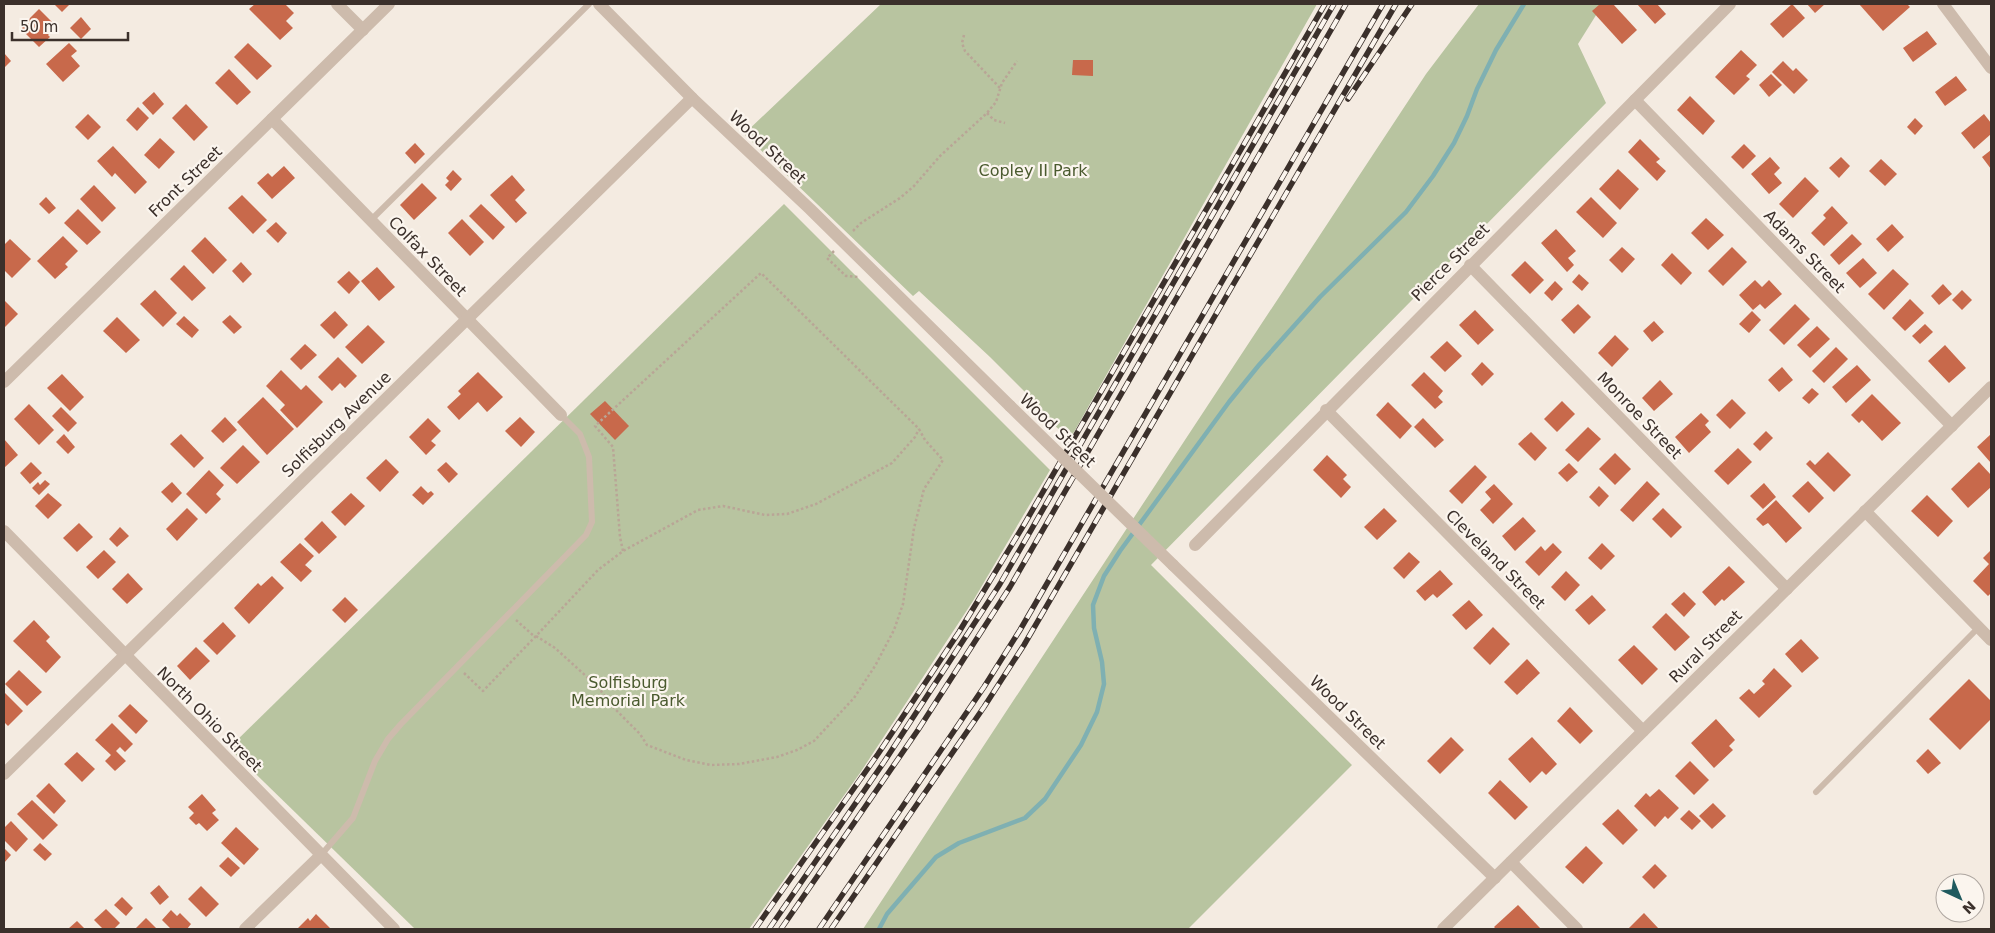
<svg xmlns="http://www.w3.org/2000/svg" width="1995" height="933" font-family="'DejaVu Sans',sans-serif">
  <style>
    .green { fill: #b8c4a0 }
    .lines { fill: none; stroke-linecap: round; stroke-linejoin: round }
    .stream { stroke: #7fb0b2; stroke-width: 4.5 }
    .building { fill: #c8694b }
    .path { stroke: #b9a596; stroke-width: 2.5; stroke-dasharray: 2.5 2.5; stroke-linecap: butt }
    .lane { stroke: #cdbbac; stroke-width: 6 }
    .street { stroke: #cdbbac; stroke-width: 12 }
    .rail-casing { stroke: #3b302b; stroke-width: 5.5 }
    .rail { stroke: #fbf5ee; stroke-width: 4; stroke-dasharray: 11; stroke-linecap: butt }
    .street-bridge { stroke: #cdbbac; stroke-width: 12 }
    .labels { text-anchor: middle; stroke-width: 4.5; stroke-linejoin: round; paint-order: stroke }
    .street-label { font-size: 16px; fill: #3b302b; stroke: #fbf5ee }
    .park-label { font-size: 16px; fill: #4a5a2e; stroke: #fbf5ee }
  </style>
  <rect width="100%" height="100%" fill="#f4ebe1"/>
  <g class="green">
    <polygon points="881,4 1317,4 1070,439 1046,418 1036,403 990,357 919,291 913,296 744,134"/>
    <polygon points="1479,4 1603,4 1578,44 1606,103 1151,565 1352,765 1188,929 863,929 1426,74"/>
    <polygon points="784,204 1050,470 973,601 860,773 749,929 415,929 229,748"/>
  </g>
  <g class="lines">
    <polyline class="stream" points="879,929 887,914 936,857 959,843 1025,818 1045,799 1081,745 1097,712 1104,684 1102,662 1094,628 1093,605 1104,576 1120,551 1229,402 1259,365 1320,297 1406,212 1433,176 1454,143 1467,116 1477,89 1496,50 1524,4"/>
  </g>
  <g class="building">
    <polygon points="54,4 70,4 62,12"/>
    <polygon points="255,4 285,4 294,13 286,21 293,28 280,40 249,9"/>
    <polygon points="1600,4 1613,4 1637,30 1622,44 1592,11"/>
    <polygon points="1637,4 1657,4 1666,14 1655,24"/>
    <polygon points="1792,4 1805,18 1783,38 1770,24"/>
    <polygon points="1807,4 1825,4 1815,13"/>
    <polygon points="1859,4 1907,4 1910,7 1883,31"/>
    <polygon points="39,9 56,26 48,35 50,37 39,47 20,28"/>
    <polygon points="81,17 91,29 81,39 70,28"/>
    <polygon points="1927,31 1937,44 1913,62 1903,48"/>
    <polygon points="69,43 77,51 71,56 80,66 63,82 46,64"/>
    <polygon points="248,43 272,66 257,80 234,57"/>
    <polygon points="1741,50 1757,65 1746,76 1750,79 1734,95 1715,77"/>
    <polygon points="4,53 11,61 4,68"/>
    <polygon points="1073,60 1093,60 1093,76 1072,75"/>
    <polygon points="1783,61 1793,71 1796,68 1808,80 1794,94 1772,72"/>
    <polygon points="229,69 251,92 237,105 215,83"/>
    <polygon points="1771,74 1782,85 1769,97 1759,85"/>
    <polygon points="1956,76 1967,90 1945,106 1935,92"/>
    <polygon points="154,92 164,104 153,115 142,103"/>
    <polygon points="1690,96 1715,121 1703,135 1677,110"/>
    <polygon points="186,104 208,127 194,141 172,118"/>
    <polygon points="138,107 149,118 137,131 126,120"/>
    <polygon points="88,114 101,127 88,140 75,127"/>
    <polygon points="1984,114 1991,123 1991,134 1974,149 1961,133"/>
    <polygon points="1915,118 1923,126 1915,135 1907,127"/>
    <polygon points="160,138 175,152 159,169 144,155"/>
    <polygon points="1640,139 1660,159 1656,162 1666,171 1657,181 1628,152"/>
    <polygon points="415,143 425,154 415,164 405,153"/>
    <polygon points="1744,144 1756,156 1743,169 1731,157"/>
    <polygon points="113,146 147,182 135,194 115,173 112,177 97,161"/>
    <polygon points="1991,150 1991,169 1982,157"/>
    <polygon points="1770,157 1780,168 1774,174 1782,183 1769,194 1751,174"/>
    <polygon points="1841,157 1850,166 1839,178 1829,168"/>
    <polygon points="1881,159 1897,174 1885,186 1869,171"/>
    <polygon points="284,166 295,178 272,199 257,183 268,173 272,177"/>
    <polygon points="1618,169 1639,189 1620,210 1599,189"/>
    <polygon points="453,170 462,179 451,191 445,185 449,181 446,178"/>
    <polygon points="512,175 525,190 515,200 527,213 516,223 490,195"/>
    <polygon points="1805,177 1819,191 1793,218 1779,204"/>
    <polygon points="422,183 437,198 414,220 400,205"/>
    <polygon points="94,185 116,208 102,222 80,199"/>
    <polygon points="242,195 267,220 253,234 228,208"/>
    <polygon points="46,197 56,208 49,214 39,204"/>
    <polygon points="1591,197 1617,223 1603,238 1576,212"/>
    <polygon points="481,204 505,227 493,240 469,216"/>
    <polygon points="1832,206 1848,223 1824,246 1811,233 1826,218 1823,215"/>
    <polygon points="78,209 101,232 87,245 64,223"/>
    <polygon points="1706,218 1724,235 1708,250 1691,233"/>
    <polygon points="462,219 484,242 470,256 448,233"/>
    <polygon points="276,222 287,233 278,243 266,231"/>
    <polygon points="1892,224 1904,237 1888,252 1876,239"/>
    <polygon points="1556,229 1576,251 1568,258 1574,265 1567,272 1541,243"/>
    <polygon points="1852,234 1862,244 1839,265 1830,255"/>
    <polygon points="63,236 78,251 65,264 68,267 55,279 37,261"/>
    <polygon points="205,237 227,260 213,274 191,251"/>
    <polygon points="10,239 31,259 12,278 4,270 4,245"/>
    <polygon points="1622,247 1635,259 1622,273 1609,260"/>
    <polygon points="1732,247 1747,262 1723,286 1708,271"/>
    <polygon points="1672,253 1692,273 1681,285 1661,265"/>
    <polygon points="1863,258 1877,273 1860,288 1846,273"/>
    <polygon points="1525,261 1544,280 1530,294 1511,275"/>
    <polygon points="241,262 252,274 243,283 232,271"/>
    <polygon points="184,265 206,288 192,301 170,279"/>
    <polygon points="377,267 395,287 379,301 361,281"/>
    <polygon points="1893,269 1909,284 1884,310 1868,294"/>
    <polygon points="349,271 360,282 349,294 337,282"/>
    <polygon points="1579,274 1589,283 1582,291 1572,282"/>
    <polygon points="1755,280 1762,287 1769,280 1782,294 1765,309 1760,304 1753,310 1739,295"/>
    <polygon points="1555,281 1563,289 1552,301 1544,293"/>
    <polygon points="1943,284 1952,294 1939,305 1931,296"/>
    <polygon points="155,290 177,313 163,327 140,304"/>
    <polygon points="1962,290 1972,300 1962,310 1952,300"/>
    <polygon points="1910,299 1924,313 1905,331 1892,318"/>
    <polygon points="4,300 18,314 4,328"/>
    <polygon points="1578,304 1591,317 1574,334 1561,320"/>
    <polygon points="1795,304 1810,319 1784,345 1769,330"/>
    <polygon points="1475,310 1494,330 1478,345 1459,325"/>
    <polygon points="335,311 348,325 334,339 320,325"/>
    <polygon points="1752,311 1761,320 1749,333 1739,324"/>
    <polygon points="230,315 242,327 234,334 222,322"/>
    <polygon points="184,316 199,330 192,338 176,324"/>
    <polygon points="117,317 140,340 126,353 103,331"/>
    <polygon points="1654,321 1664,332 1652,342 1643,331"/>
    <polygon points="1925,324 1933,332 1920,344 1912,336"/>
    <polygon points="368,325 385,342 362,364 345,347"/>
    <polygon points="1817,326 1830,339 1810,358 1797,345"/>
    <polygon points="1615,335 1629,349 1612,367 1598,353"/>
    <polygon points="1447,341 1462,356 1445,372 1430,357"/>
    <polygon points="305,344 317,355 301,370 290,359"/>
    <polygon points="1945,345 1966,368 1949,383 1928,361"/>
    <polygon points="1836,347 1848,359 1824,383 1812,371"/>
    <polygon points="338,357 357,376 345,388 340,383 332,391 318,377"/>
    <polygon points="1482,362 1494,374 1482,386 1471,374"/>
    <polygon points="1857,365 1871,380 1846,403 1832,387"/>
    <polygon points="1782,367 1793,380 1779,392 1768,380"/>
    <polygon points="281,370 301,390 306,385 323,402 297,428 280,410 285,405 266,386"/>
    <polygon points="478,372 503,397 487,412 478,402 459,420 447,407 461,394 458,391"/>
    <polygon points="1424,372 1443,391 1438,397 1443,402 1435,409 1411,385"/>
    <polygon points="62,374 84,397 70,411 47,388"/>
    <polygon points="1660,380 1673,394 1654,411 1642,398"/>
    <polygon points="1812,388 1819,394 1809,404 1802,398"/>
    <polygon points="1872,394 1901,423 1882,441 1862,420 1859,423 1851,415"/>
    <polygon points="263,397 294,429 267,455 237,422"/>
    <polygon points="1732,399 1746,413 1730,429 1716,415"/>
    <polygon points="605,401 629,426 615,440 590,414"/>
    <polygon points="1562,401 1575,414 1557,432 1544,419"/>
    <polygon points="1388,402 1412,426 1400,439 1376,415"/>
    <polygon points="29,404 54,430 39,445 14,419"/>
    <polygon points="61,407 77,423 68,432 52,416"/>
    <polygon points="1701,413 1709,421 1705,425 1711,432 1689,453 1675,437"/>
    <polygon points="225,417 237,430 223,443 211,431"/>
    <polygon points="520,417 535,432 521,447 505,431"/>
    <polygon points="428,418 441,431 431,441 436,445 426,455 409,437"/>
    <polygon points="1423,418 1444,440 1435,448 1414,427"/>
    <polygon points="1588,427 1601,439 1578,462 1565,450"/>
    <polygon points="1766,431 1773,438 1760,451 1753,444"/>
    <polygon points="1531,432 1547,448 1535,461 1518,444"/>
    <polygon points="64,434 75,447 68,454 56,442"/>
    <polygon points="181,434 204,458 194,468 170,444"/>
    <polygon points="1991,434 1991,463 1977,447"/>
    <polygon points="4,439 18,455 4,468"/>
    <polygon points="243,445 260,462 237,484 220,468"/>
    <polygon points="1738,448 1752,462 1728,485 1714,471"/>
    <polygon points="1828,452 1851,475 1834,492 1806,464 1810,460 1815,465"/>
    <polygon points="1615,453 1631,469 1615,485 1599,469"/>
    <polygon points="1327,455 1347,475 1343,479 1351,487 1341,498 1313,470"/>
    <polygon points="386,459 399,472 380,492 366,478"/>
    <polygon points="31,462 42,473 30,484 20,473"/>
    <polygon points="446,462 458,474 449,483 437,470"/>
    <polygon points="1979,462 1991,475 1991,487 1968,508 1951,489"/>
    <polygon points="1569,463 1578,472 1567,482 1558,473"/>
    <polygon points="1475,465 1487,477 1462,504 1449,491"/>
    <polygon points="209,470 224,485 216,494 221,499 206,514 186,494"/>
    <polygon points="45,480 50,484 39,495 32,488 38,482 40,485"/>
    <polygon points="1647,481 1660,494 1633,522 1620,510"/>
    <polygon points="1808,481 1824,498 1809,513 1792,496"/>
    <polygon points="172,482 182,493 172,503 161,492"/>
    <polygon points="1764,483 1776,497 1763,509 1750,496"/>
    <polygon points="1494,484 1513,504 1493,524 1480,510 1491,499 1485,492"/>
    <polygon points="421,486 428,493 431,491 434,494 423,505 412,495"/>
    <polygon points="1599,486 1609,496 1599,507 1589,497"/>
    <polygon points="48,493 62,505 48,519 35,506"/>
    <polygon points="351,493 365,506 345,526 331,512"/>
    <polygon points="1927,495 1953,521 1938,537 1911,511"/>
    <polygon points="1776,500 1802,528 1786,543 1768,523 1763,526 1756,519"/>
    <polygon points="187,508 198,519 177,541 166,529"/>
    <polygon points="1384,508 1397,521 1377,540 1364,527"/>
    <polygon points="1663,508 1682,527 1671,538 1652,519"/>
    <polygon points="1523,517 1536,531 1515,551 1502,536"/>
    <polygon points="322,521 337,537 319,554 304,539"/>
    <polygon points="79,523 93,537 77,552 63,538"/>
    <polygon points="120,527 129,536 117,547 109,539"/>
    <polygon points="300,543 314,556 305,565 312,571 301,582 280,562"/>
    <polygon points="1553,543 1562,552 1539,576 1525,562 1541,546 1545,551"/>
    <polygon points="1602,543 1615,556 1601,570 1588,558"/>
    <polygon points="104,550 116,562 98,579 86,567"/>
    <polygon points="1991,550 1991,593 1988,596 1973,581 1989,564 1983,558"/>
    <polygon points="1409,552 1420,562 1404,579 1393,568"/>
    <polygon points="1729,566 1745,582 1724,601 1722,599 1715,606 1702,592"/>
    <polygon points="1440,570 1453,584 1437,598 1433,594 1425,601 1416,591"/>
    <polygon points="1566,571 1580,585 1565,601 1551,587"/>
    <polygon points="128,573 143,589 127,604 112,589"/>
    <polygon points="272,576 284,588 249,624 234,608 258,583 261,586"/>
    <polygon points="1684,592 1696,604 1684,617 1671,604"/>
    <polygon points="1592,595 1606,610 1589,625 1575,610"/>
    <polygon points="345,597 358,610 345,623 332,610"/>
    <polygon points="1469,600 1483,615 1466,630 1452,615"/>
    <polygon points="1666,613 1690,637 1675,651 1652,627"/>
    <polygon points="34,620 50,637 46,641 61,657 46,673 13,641"/>
    <polygon points="223,622 236,636 217,655 203,641"/>
    <polygon points="1493,627 1510,644 1490,665 1473,648"/>
    <polygon points="1801,639 1819,658 1802,673 1785,654"/>
    <polygon points="1634,645 1658,669 1642,685 1618,660"/>
    <polygon points="196,647 210,661 190,680 177,666"/>
    <polygon points="1527,659 1540,673 1517,695 1504,682"/>
    <polygon points="1774,668 1792,686 1759,718 1739,698 1749,689 1754,694 1765,684 1762,681"/>
    <polygon points="19,670 42,692 27,706 5,684"/>
    <polygon points="1969,679 1991,701 1991,719 1960,750 1929,719"/>
    <polygon points="4,692 23,711 8,726 4,722"/>
    <polygon points="130,704 148,721 136,734 118,716"/>
    <polygon points="1570,707 1593,731 1580,744 1557,721"/>
    <polygon points="1716,719 1735,740 1729,746 1733,750 1714,768 1691,743"/>
    <polygon points="112,723 133,744 125,752 120,747 116,751 126,761 115,771 105,761 111,755 95,740"/>
    <polygon points="1451,737 1464,750 1440,774 1427,761"/>
    <polygon points="1532,737 1557,764 1546,775 1542,771 1530,783 1508,759"/>
    <polygon points="1928,749 1941,763 1928,774 1916,761"/>
    <polygon points="77,752 95,769 82,782 64,764"/>
    <polygon points="1690,761 1709,780 1694,795 1675,776"/>
    <polygon points="1500,780 1528,807 1515,820 1488,793"/>
    <polygon points="49,783 66,801 54,814 36,796"/>
    <polygon points="1659,789 1679,808 1668,819 1665,816 1655,827 1634,806 1646,793 1650,797"/>
    <polygon points="202,794 216,810 212,813 219,820 207,831 199,823 196,825 189,818 194,813 188,807"/>
    <polygon points="32,800 58,825 43,840 17,814"/>
    <polygon points="1713,803 1726,816 1712,829 1699,816"/>
    <polygon points="1618,809 1638,830 1623,845 1602,824"/>
    <polygon points="1689,810 1701,821 1692,830 1680,819"/>
    <polygon points="11,821 28,839 16,852 4,840 4,828"/>
    <polygon points="236,827 259,849 244,865 221,843"/>
    <polygon points="40,843 52,854 45,861 33,850"/>
    <polygon points="1586,846 1603,863 1583,884 1565,867"/>
    <polygon points="4,848 11,855 4,863"/>
    <polygon points="228,857 240,868 231,877 219,866"/>
    <polygon points="1655,864 1667,876 1654,889 1642,877"/>
    <polygon points="159,885 169,897 160,905 150,893"/>
    <polygon points="201,886 219,904 206,917 188,899"/>
    <polygon points="122,897 133,908 126,916 114,905"/>
    <polygon points="1518,905 1540,928 1496,929 1494,927"/>
    <polygon points="106,909 120,923 114,929 103,929 94,920"/>
    <polygon points="171,910 177,916 180,913 191,924 187,929 171,929 162,920"/>
    <polygon points="1644,913 1659,929 1628,929"/>
    <polygon points="316,914 331,929 297,929 308,918 310,921"/>
    <polygon points="146,918 157,929 135,929"/>
    <polygon points="77,921 85,929 68,929"/>
  </g>
  <g class="lines">
    <g class="path">
      <polyline points="964,35 962,43 965,51 1000,88"/>
      <polyline points="987,113 994,120 1005,123"/>
      <polyline points="853,231 861,223 900,198 914,186 940,156 987,113 996,102 1002,83 1017,61"/>
      <polyline points="834,251 827,258 846,276 859,277"/>
      <polyline points="623,551 620,537 613,447 595,426 761,273 919,429 925,440 943,460 924,489 914,528 903,604 894,630 875,666 854,698 814,741 797,750 777,757 739,764 711,765 686,760 647,745 640,734 615,709 597,686 555,648 536,636 598,570 623,551 698,510 723,506 765,515 787,514 816,504 892,463 915,437 919,429"/>
      <polyline points="516,620 535,637"/>
      <polyline points="464,673 483,691 536,636"/>
    </g>
    <g class="lane">
      <polyline points="371,220 589,4"/>
      <polyline points="1816,792 1979,627"/>
      <polyline points="321,855 353,818 375,761 388,739 401,724 586,535 592,522 589,457 580,434 561,415"/>
    </g>
    <g class="street">
      <polyline points="337,4 363,30"/>
      <polyline points="599,4 692,98 810,209 1010,406"/>
      <polyline points="1943,4 1991,68"/>
      <polyline points="1635,100 1952,426"/>
      <polyline points="272,119 561,415"/>
      <polyline points="1470,265 1787,589"/>
      <polyline points="4,382 389,4"/>
      <polyline points="1326,410 1643,731"/>
      <polyline points="1865,511 1991,640"/>
      <polyline points="4,531 394,929"/>
      <polyline points="1195,545 1730,4"/>
      <polyline points="1173,565 1495,878"/>
      <polyline points="4,774 692,98"/>
      <polyline points="1511,862 1577,929"/>
      <polyline points="245,929 321,855"/>
      <polyline points="1443,929 1991,387"/>
    </g>
    <defs>
      <g id="rail">
        <polyline points="1348,99 1412,4"/>
        <polyline points="755,929 878,754 959,632 1025,523 1325,4"/>
        <polyline points="769,929 884,762 1000,584 1334,4"/>
        <polyline points="781,929 918,730 1010,587 1346,4"/>
        <polyline points="819,929 984,687 1020,630 1383,4"/>
        <polyline points="831,929 984,707 1024,645 1396,4"/>
      </g>
    </defs>
    <use href="#rail" class="rail-casing"/>
    <use href="#rail" class="rail"/>
    <polyline class="street-bridge" points="1010,406 1173,565"/>
  </g>
  <g class="labels">
    <g class="street-label">
      <text transform="translate(768 147) rotate(43)" y="6">Wood Street</text>
      <text transform="translate(185 181) rotate(-44)" y="6">Front Street</text>
      <text transform="translate(1805 251) rotate(46)" y="6">Adams Street</text>
      <text transform="translate(428 256) rotate(46)" y="6">Colfax Street</text>
      <text transform="translate(1450 262) rotate(-45)" y="6">Pierce Street</text>
      <text transform="translate(1640 415) rotate(46)" y="6">Monroe Street</text>
      <text transform="translate(336 424) rotate(-44)" y="6">Solfisburg Avenue</text>
      <text transform="translate(1058 430) rotate(44)" y="6">Wood Street</text>
      <text transform="translate(1496 559) rotate(45)" y="6">Cleveland Street</text>
      <text transform="translate(1705 646) rotate(-45)" y="6">Rural Street</text>
      <text transform="translate(1348 712) rotate(44)" y="6">Wood Street</text>
      <text transform="translate(210 719) rotate(45)" y="6">North Ohio Street</text>
    </g>
    <g class="park-label">
      <text x="1033" y="176">Copley II Park</text>
      <text x="628" y="688">Solfisburg<tspan x="628" dy="18">Memorial Park</tspan></text>
    </g>
  </g>
  <rect width="1995" height="933" fill="none" stroke="#3b302b" stroke-width="10"/>
  <g transform="translate(1960 898) rotate(136)"><circle r="24" fill="#fbf5ee" stroke="#aea6a0"/>
  <path d="M0-4L9 19L0 12L-9 19Z" fill="#1f5a5e"/>
  <text y="-8" font-size="14" font-weight="bold" text-anchor="middle" fill="#3b302b">N</text>
  </g>
  <path d="M12 32v8h116v-8" fill="none" stroke="#3b302b" stroke-width="2.5"/>
  <text x="20" y="32" font-size="15" fill="#3b302b" stroke="#fbf5ee" stroke-width="4" paint-order="stroke">50 m</text>
</svg>
